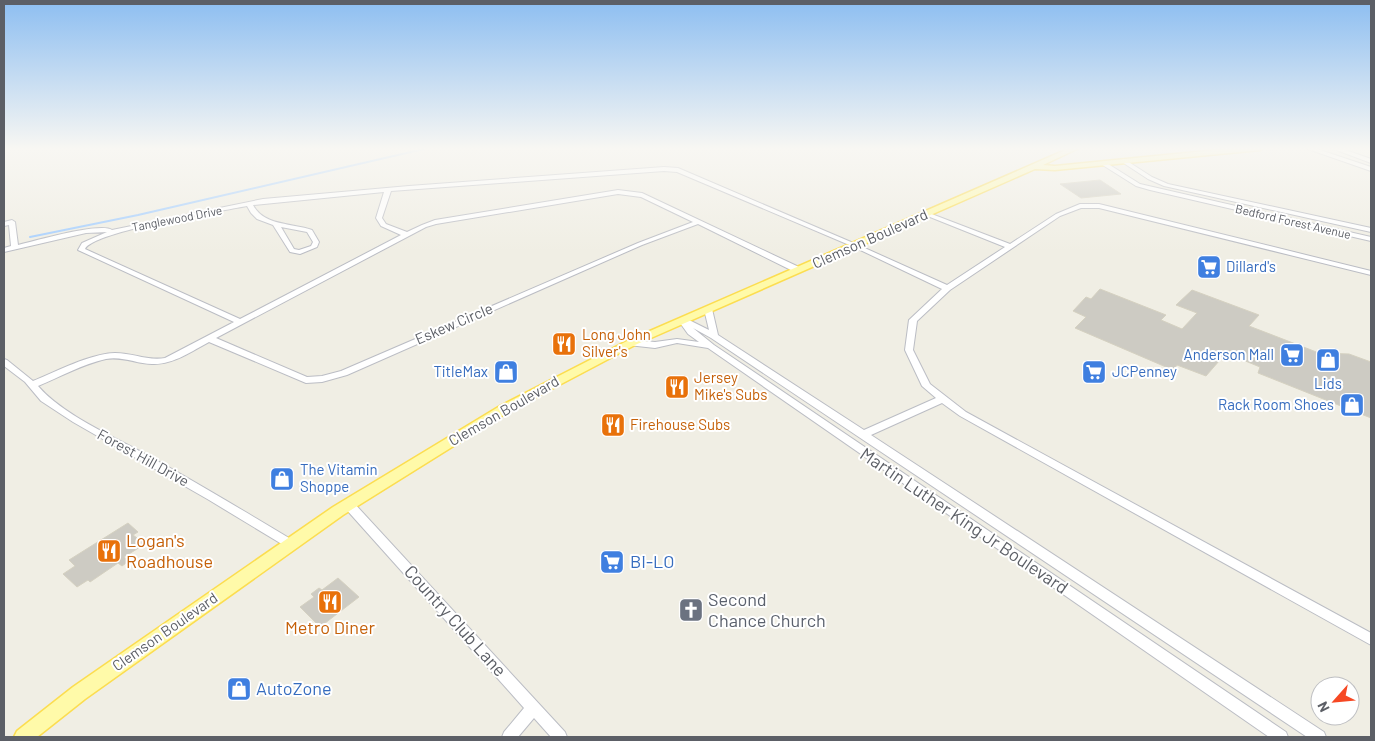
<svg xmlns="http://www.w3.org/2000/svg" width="1375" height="741" font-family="Barlow,sans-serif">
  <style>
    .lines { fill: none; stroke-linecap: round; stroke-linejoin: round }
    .stream { stroke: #a4ceff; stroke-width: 2 }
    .building { fill: #cdcbc3; stroke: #d5d1c1 }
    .minor-casing { stroke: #bbbdc4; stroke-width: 2 }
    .major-casing { stroke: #fcdd50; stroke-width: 3 }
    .minor { fill: #fff; fill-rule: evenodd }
    .major { fill: #fffaa9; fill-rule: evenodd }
    .labels { text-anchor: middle; stroke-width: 4; stroke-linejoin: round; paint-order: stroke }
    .far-street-label { font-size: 12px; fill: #5c5f66; stroke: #fff }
    .street-label { font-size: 15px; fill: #5c5f66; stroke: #fff }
    .shop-label { font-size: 15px; fill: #366cbe; stroke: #fff; text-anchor: start }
    .food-label { font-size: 15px; fill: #c56008; stroke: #fff; text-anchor: start }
    .near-street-label { font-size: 18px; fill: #5c5f66; stroke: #fff }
    .near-food-label { font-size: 18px; fill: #c56008; stroke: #fff; text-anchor: start }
    .near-shop-label { font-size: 18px; fill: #366cbe; stroke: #fff; text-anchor: start }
    .near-worship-label { font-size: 18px; fill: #5b616d; stroke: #fff; text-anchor: start }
  </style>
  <rect width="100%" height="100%" fill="#f0eee4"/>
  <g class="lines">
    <polyline class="stream" points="30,237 138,215 428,148"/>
  </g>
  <g class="building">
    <polygon points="1100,180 1121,194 1081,198 1060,184"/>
    <polygon points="1100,289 1166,315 1161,320 1182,329 1197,313 1176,305 1192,290 1259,315 1249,326 1319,353 1349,354 1371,362 1371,418 1258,373 1260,367 1226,353 1206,376 1177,365 1173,370 1075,328 1086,317 1073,311 1086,297 1091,299"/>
    <polygon points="128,523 138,532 133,535 145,544 124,557 129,561 122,566 118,563 90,582 88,580 77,587 63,574 75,566 69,560"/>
    <polygon points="338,578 359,597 320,627 300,607 314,597 311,594 319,588 322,590"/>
  </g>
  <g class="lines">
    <defs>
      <g id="minor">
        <polygon points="1305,148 1314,148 1371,167 1371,171"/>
        <polygon points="1331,148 1340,148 1371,159 1371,163"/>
        <polygon points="1124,159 1152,177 1168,184 1371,228 1371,232 1164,186 1148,179 1122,162 1122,160"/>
        <polygon points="1101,162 1105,162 1140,184 1153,187 1371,237 1371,241 1150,190 1136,186 1101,164"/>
        <path d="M664,167l14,1 14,6 166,71 89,40 58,-38 -80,-32v-2h4l81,31 46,-30 24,-10h19l272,67v4l-272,-67h-18l-21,8 -110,74 -33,31 -4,29 17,34 36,28 405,221v12l-411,-229 -18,-13 -71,32 453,297 2,5h-19l-596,-399 -18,-10 21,17 572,387 2,5h-19l-561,-389 -31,-5 -22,5 -27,-3 -1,-2 1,-2 3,-1 24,2 22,-3 22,3 -11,-8 -10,-14 4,-2h3l24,12 -5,-21 4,-2 4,2 6,26 146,95 72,-32 -14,-12 -17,-36 4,-30 33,-31 -88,-42 -177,-75 -13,-1 -273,20 -9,27 4,6 21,8 15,-7 13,-5 183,-30 24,3 159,75v4h-6l-97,-48 -56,21 -295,130 -25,7 -16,1 -97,-41c-17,9 -36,23 -57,22 -15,0 -29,-8 -46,-5 -23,5 -46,18 -68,27 24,28 72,49 105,67 51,28 101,58 151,88l2,3 -2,3 -4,2 -81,-49 -136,-78 -32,-21 -16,-19 -21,-16v-7l3,1 26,21c25,-10 56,-27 82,-28 18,0 33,8 50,5l69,-36 -156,-72 4,-7 25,-11 -21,1 -82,19v-4l7,-2 -2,-21 -5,1v-4l8,-2 3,2 3,23c17,-4 82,-23 94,-15l151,-31 146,-13zM384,192l-8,26 5,8 20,9 -161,84 -155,-70c9,-18 137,-38 162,-43l4,7 6,6 16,6 17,27 10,2 17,-7 2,-5 -7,-12c-20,-7 -48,-4 -59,-25zM618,194l23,3 52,25 -55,21 -297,128 -19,5 -15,1 -91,-39 210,-111 10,-3zM281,227l26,5 6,10 -2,4 -12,4 -5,-1z"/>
        <polygon points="349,501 353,502 565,732 567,737 551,737 534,718 518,737 502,737 504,732 524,708 345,508 344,505 345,502"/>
      </g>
      <polygon id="major" points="1070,148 1079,148 1043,165 1055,166 1236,148 1263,148 1260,150 1055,170 1035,169 635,345 508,412 343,515 85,699 37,737 14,737 17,731 73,687 333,507 500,406 627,341"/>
    </defs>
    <use href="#minor" class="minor-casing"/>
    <use href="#major" class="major-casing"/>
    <use href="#minor" class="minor"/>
    <use href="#major" class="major"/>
  </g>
  <linearGradient id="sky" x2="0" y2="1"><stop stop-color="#8dbef1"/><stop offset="0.59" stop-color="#f8f7f3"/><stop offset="1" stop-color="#f8f7f3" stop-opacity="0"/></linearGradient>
  <rect width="1375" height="252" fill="url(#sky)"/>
  <defs>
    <symbol id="supermarket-square" viewBox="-11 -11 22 22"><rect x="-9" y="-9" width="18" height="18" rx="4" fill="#3f7fe0" stroke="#fff"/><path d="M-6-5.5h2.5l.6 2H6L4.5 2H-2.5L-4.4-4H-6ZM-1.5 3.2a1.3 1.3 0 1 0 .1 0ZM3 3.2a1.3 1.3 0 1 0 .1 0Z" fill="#fff"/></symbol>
    <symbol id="restaurant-square" viewBox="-11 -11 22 22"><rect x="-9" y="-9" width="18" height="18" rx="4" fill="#e8710a" stroke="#fff"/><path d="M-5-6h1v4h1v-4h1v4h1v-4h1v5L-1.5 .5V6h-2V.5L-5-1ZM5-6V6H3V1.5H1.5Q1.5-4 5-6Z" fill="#fff"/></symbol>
    <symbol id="shop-square" viewBox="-11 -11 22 22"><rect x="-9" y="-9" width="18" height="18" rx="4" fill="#3f7fe0" stroke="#fff"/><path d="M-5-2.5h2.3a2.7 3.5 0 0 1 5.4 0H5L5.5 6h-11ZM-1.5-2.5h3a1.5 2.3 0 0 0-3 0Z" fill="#fff"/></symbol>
    <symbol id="church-square" viewBox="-11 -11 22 22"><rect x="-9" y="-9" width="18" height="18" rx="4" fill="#6b7280" stroke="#fff"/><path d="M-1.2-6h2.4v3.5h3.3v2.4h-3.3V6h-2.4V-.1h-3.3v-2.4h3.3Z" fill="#fff"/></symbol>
  </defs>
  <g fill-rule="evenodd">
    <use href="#supermarket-square" x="1195" y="253" width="28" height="28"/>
    <use href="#restaurant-square" x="550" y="330" width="28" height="28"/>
    <use href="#supermarket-square" x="1278" y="341" width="28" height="28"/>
    <use href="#shop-square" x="1314" y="346" width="28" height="28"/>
    <use href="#shop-square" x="492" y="358" width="28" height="28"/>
    <use href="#supermarket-square" x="1080" y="358" width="28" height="28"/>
    <use href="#restaurant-square" x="663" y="373" width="28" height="28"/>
    <use href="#shop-square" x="1338" y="391" width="28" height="28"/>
    <use href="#restaurant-square" x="599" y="411" width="28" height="28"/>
    <use href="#shop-square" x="268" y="465" width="28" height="28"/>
    <use href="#restaurant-square" x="95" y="537" width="28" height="28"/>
    <use href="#supermarket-square" x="598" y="548" width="28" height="28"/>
    <use href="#restaurant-square" x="316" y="588" width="28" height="28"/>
    <use href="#church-square" x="677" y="596" width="28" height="28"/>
    <use href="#shop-square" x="225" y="675" width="28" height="28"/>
  </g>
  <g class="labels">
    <g class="far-street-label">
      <text transform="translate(177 219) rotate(-11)" y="4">Tanglewood Drive</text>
      <text transform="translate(1293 222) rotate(13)" y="4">Bedford Forest Avenue</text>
    </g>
    <g class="street-label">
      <text transform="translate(870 239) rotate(-24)" y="5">Clemson Boulevard</text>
      <text transform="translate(454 324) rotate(-23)" y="5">Eskew Circle</text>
      <text transform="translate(504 411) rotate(-30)" y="5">Clemson Boulevard</text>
      <text transform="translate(143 458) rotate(29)" y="5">Forest Hill Drive</text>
      <text transform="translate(165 632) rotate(-35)" y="5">Clemson Boulevard</text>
    </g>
    <g class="shop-label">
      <text x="1226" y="272">Dillard's</text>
      <text x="1274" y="360" text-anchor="end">Anderson Mall</text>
      <text x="488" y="377" text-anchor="end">TitleMax</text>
      <text x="1112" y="377">JCPenney</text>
      <text x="1328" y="389" text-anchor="middle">Lids</text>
      <text x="1334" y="410" text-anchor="end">Rack Room Shoes</text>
      <text x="300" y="475">The Vitamin<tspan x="300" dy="17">Shoppe</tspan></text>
    </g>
    <g class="food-label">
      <text x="582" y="340">Long John<tspan x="582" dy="17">Silver's</tspan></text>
      <text x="694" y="383">Jersey<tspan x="694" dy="17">Mike's Subs</tspan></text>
      <text x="630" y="430">Firehouse Subs</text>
    </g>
    <g class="near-street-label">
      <text transform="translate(964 521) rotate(34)" y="6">Martin Luther King Jr Boulevard</text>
      <text transform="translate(455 621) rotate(48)" y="6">Country Club Lane</text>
    </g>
    <g class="near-food-label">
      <text x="126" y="547">Logan's<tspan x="126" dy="21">Roadhouse</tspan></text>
      <text x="330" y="634" text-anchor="middle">Metro Diner</text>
    </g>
    <g class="near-shop-label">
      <text x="630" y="568">BI-LO</text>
      <text x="256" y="695">AutoZone</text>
    </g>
    <g class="near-worship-label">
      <text x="708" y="606">Second<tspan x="708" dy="21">Chance Church</tspan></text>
    </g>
  </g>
  <rect width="1375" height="741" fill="none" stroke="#5c5f66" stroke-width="10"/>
  <g transform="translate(1335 701) rotate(243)"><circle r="24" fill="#ffffff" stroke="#bebfc2"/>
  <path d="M0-4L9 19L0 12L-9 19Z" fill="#f64823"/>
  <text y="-8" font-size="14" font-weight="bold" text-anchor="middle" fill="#5c5f66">N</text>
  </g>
</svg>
